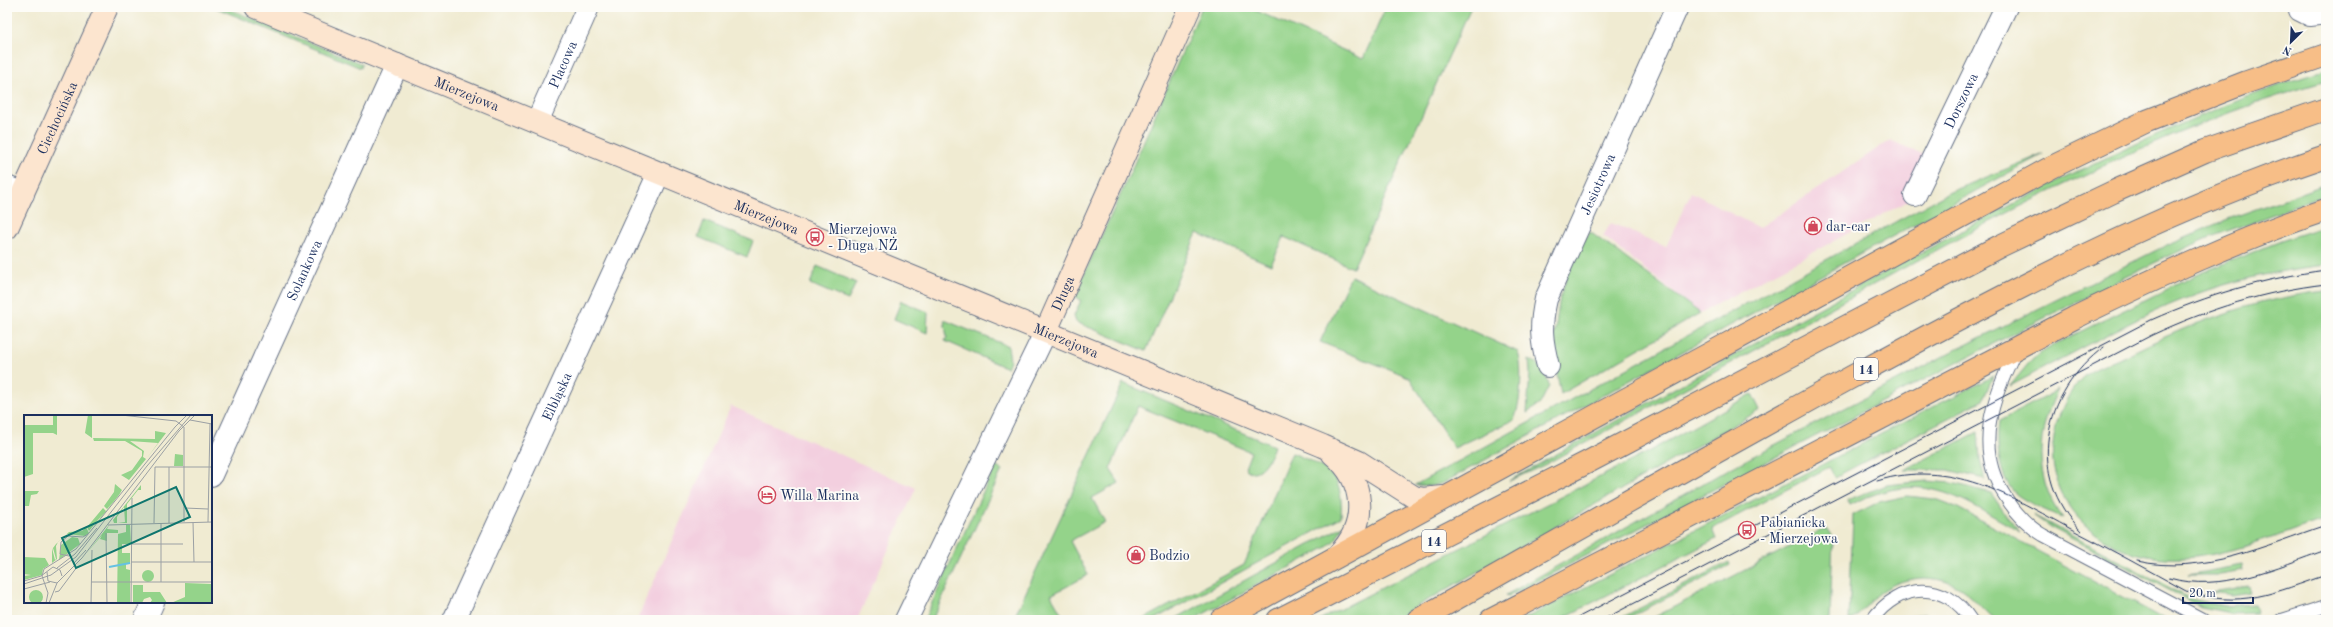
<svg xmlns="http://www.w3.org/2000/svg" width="2333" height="627" font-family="'Old Standard TT',serif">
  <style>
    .built { fill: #f3cfdf }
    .green { fill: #94d38a; stroke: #588174 }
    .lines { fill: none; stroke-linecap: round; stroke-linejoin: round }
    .lane-casing { stroke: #667187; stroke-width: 14 }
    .street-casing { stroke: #667187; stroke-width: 24 }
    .secondary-casing { stroke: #667187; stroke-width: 24 }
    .primary-casing { stroke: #667187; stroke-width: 24 }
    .lane { stroke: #fff; stroke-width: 12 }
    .street { stroke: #fff; stroke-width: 22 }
    .secondary { stroke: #fce5cf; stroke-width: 22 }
    .primary { stroke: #f7be87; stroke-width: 22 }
    .tram { stroke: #1b2f5e; stroke-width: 1 }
    .labels { text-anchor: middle; stroke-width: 3.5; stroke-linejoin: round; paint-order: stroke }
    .shield { fill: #fdfcf7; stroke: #5f6c8c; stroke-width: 1 }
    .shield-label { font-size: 13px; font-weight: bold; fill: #1b2f5e }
    .street-label { font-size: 14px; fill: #1b2f5e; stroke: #fdfcf7 }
    .poi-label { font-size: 14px; fill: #1b2f5e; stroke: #fdfcf7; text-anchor: start }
    .inset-river { fill: none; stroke: #64c2e2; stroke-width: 2 }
    .inset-road { fill: none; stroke: #9ba0a4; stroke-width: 1 }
    .view { fill: #0f766e; fill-opacity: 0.15; stroke: #0f766e; stroke-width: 2 }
    .inset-edge { fill: none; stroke: #1b2f5e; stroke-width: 2 }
  </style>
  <rect width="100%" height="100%" fill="#fdfcf7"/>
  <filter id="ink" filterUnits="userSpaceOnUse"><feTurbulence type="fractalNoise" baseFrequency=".025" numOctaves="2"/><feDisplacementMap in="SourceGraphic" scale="8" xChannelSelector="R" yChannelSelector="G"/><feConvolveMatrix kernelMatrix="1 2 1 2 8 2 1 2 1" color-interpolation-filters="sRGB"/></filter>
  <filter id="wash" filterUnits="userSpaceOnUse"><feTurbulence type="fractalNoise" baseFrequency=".012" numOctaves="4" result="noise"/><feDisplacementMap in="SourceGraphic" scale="16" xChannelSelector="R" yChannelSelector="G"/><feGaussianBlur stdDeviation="0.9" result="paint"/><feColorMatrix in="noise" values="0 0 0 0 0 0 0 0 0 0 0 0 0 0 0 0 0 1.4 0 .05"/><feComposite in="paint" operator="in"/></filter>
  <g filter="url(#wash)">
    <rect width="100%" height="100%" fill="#f0ebd2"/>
    <g class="built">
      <polygon points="1890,140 1927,156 1908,201 1700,313 1603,236 1611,223 1666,247 1691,192 1759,228"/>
      <polygon points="731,406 916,488 857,620 637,620"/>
    </g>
    <g class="green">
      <polygon points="214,7 224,7 362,64 361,68"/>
      <polygon points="1202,7 1248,7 1363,59 1386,7 1471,7 1353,268 1284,237 1271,265 1197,233 1146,351 1076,322 1074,316 1081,300 1074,296 1123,189"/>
      <path d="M2326,69v12c-168,48 -334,138 -486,222 -98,55 -197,108 -296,162l-35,16c130,-73 260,-146 391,-217 139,-75 275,-146 426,-195z"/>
      <polygon points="2043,154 1443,483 1432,486 1415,485 1950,192"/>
      <polygon points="2326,184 2326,195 2208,238 2152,264 1983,349 1509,596 1506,595 1727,470 1963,346 2169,244 2228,219"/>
      <polygon points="704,221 753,241 747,257 698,237"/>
      <path d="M2326,226v39c-35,4 -68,10 -102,20 -75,23 -145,65 -214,101l23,-28 26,-16 139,-68 83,-33z"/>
      <polygon points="1590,232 1700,313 1561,394 1552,350 1560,297 1576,250"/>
      <polygon points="817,266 856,283 848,300 810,284"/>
      <path d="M1351,276l167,76c5,15 3,53 -4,68l-60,28 -45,-71 -89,-35z"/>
      <path d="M2326,291v228c-73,24 -160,67 -231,14 -22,-16 -35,-37 -41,-64 -6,-30 7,-70 29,-92 10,-9 28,-14 40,-20 65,-33 130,-58 203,-66z"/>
      <polygon points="901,301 928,312 927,333 894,319"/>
      <polygon points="944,320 1008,346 1010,360 1007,368 945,341 947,337"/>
      <path d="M1529,360c14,6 16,12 20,26l-9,18 -13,9 3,-40z"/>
      <polygon points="1993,376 1983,400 1835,477 1829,467 1712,529 1716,539 1559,620 1522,620"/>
      <path d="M1123,383l151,63c-3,10 -16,36 -29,22l6,-16 -113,-46 -28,63 9,14 -27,15 13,24 -35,19 18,34 -37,20 14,25h-52z"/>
      <path d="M2058,390c-22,42 -25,89 5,128 -12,-5 -42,-18 -49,-26 -16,-17 -18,-50 -15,-71z"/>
      <polygon points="1752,394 1760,410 1393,620 1319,620 1637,458"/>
      <polygon points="1978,432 1980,460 1985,479 1948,470 1904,470"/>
      <path d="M1292,453c36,15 52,21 49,64l-188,103h-11l102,-55z"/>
      <polygon points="995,466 1002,470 932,620 924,620"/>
      <path d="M1927,481l25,2 39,10 17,25 13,14c-65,-36 -97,-64 -172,-27l-2,-5 40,-15z"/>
      <path d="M1907,496l28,3 21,8 210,113h-170c-11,-7 -17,-17 -27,-25 -24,-22 -62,-22 -88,-3 -12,9 -18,21 -32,28l4,-105 26,-13z"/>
      <polygon points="2033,515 2191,599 2224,606 2255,604 2257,612 2230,613 2201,607 2050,527"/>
      <polygon points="1343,526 1336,539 1327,547 1192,620 1173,620"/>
      <polygon points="1828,529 1833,537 1830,620 1649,620 1822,530"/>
      <polygon points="1729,562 1730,565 1624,620 1617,620"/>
      <polygon points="2242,565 2243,571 2220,575 2187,575"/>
      <polygon points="2249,586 2251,592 2232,595 2212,592"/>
      <polygon points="1925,614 1942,620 1904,620 1915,615"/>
    </g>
  </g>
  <g filter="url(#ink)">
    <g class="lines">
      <defs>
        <g id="lane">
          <path d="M2016,350c-23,47 -43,97 -11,146 10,16 21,29 38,39l161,85"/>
          <path d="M1872,620c27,-38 73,-40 99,0"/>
          <polyline points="2282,620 2326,606"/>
        </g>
        <g id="street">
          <polyline points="2300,10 2310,15 2326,13"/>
          <path id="s1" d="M537,122l51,-115"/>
          <polyline points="7,187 23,194"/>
          <path id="s2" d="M1915,195l91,-188"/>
          <path id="s3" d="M1548,366c-7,-26 -8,-41 -2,-67l131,-292"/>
          <path id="s4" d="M211,475l186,-410"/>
          <polyline points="145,620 153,602"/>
          <path id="s5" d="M454,620l205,-447"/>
          <polyline points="906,620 1046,331"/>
        </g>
        <g id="secondary">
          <path id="s6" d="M256,7l1067,439 36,16 55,35 8,2 21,-2"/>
          <path id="s7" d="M7,228l100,-221"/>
          <path id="s8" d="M1046,331l144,-324"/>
          <path d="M1333,454c32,27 36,70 5,101"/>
        </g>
        <g id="primary">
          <polyline points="1221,620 2052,167 2147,121 2247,82 2326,55"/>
          <polyline points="1278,620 1590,461 2000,246 2113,192 2205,151 2326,109"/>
          <path d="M1418,620c143,-81 286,-162 430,-241 154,-84 311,-167 478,-223"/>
          <path d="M1491,620l583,-302c82,-40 165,-79 252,-108"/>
        </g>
      </defs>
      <use href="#lane" class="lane-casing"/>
      <use href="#street" class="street-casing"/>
      <use href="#secondary" class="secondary-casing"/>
      <use href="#primary" class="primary-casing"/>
      <use href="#lane" class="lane"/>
      <use href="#street" class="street"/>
      <use href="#secondary" class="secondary"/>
      <use href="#primary" class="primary"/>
      <g class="tram">
        <path d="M1877,481c73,-23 133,15 194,48 39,20 77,41 115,62 53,19 90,1 140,-16"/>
        <path d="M2081,531c-56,-56 -38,-139 23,-184"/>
        <path d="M2137,561c65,15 128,-16 189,-36"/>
        <path d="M2169,578c53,15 108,-11 157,-28"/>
        <path d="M1573,620l578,-300c57,-25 113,-42 175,-50"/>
        <path d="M1602,620l550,-285c56,-26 113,-44 174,-51"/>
      </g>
    </g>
  </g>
  <defs>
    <symbol id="shop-ring" viewBox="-11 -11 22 22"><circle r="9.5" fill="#fdfcf7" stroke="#d1495b" stroke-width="1.5"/><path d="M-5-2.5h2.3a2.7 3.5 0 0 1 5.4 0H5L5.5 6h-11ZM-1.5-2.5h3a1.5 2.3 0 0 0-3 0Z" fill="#d1495b"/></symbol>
    <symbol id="bus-ring" viewBox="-11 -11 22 22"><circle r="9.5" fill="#fdfcf7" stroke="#d1495b" stroke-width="1.5"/><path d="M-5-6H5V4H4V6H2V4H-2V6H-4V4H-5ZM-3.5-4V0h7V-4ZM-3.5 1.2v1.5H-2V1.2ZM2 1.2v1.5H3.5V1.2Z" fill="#d1495b"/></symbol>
    <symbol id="hotel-ring" viewBox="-11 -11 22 22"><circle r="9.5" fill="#fdfcf7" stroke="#d1495b" stroke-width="1.5"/><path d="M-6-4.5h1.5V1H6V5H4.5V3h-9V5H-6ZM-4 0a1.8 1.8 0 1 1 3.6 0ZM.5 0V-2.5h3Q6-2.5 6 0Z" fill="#d1495b"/></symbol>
  </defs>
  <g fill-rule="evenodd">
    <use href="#shop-ring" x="1803" y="216" width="20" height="20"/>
    <use href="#bus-ring" x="805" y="227" width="20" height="20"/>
    <use href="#hotel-ring" x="757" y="485" width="20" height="20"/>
    <use href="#bus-ring" x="1737" y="520" width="20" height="20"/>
    <use href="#shop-ring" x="1126" y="545" width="20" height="20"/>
  </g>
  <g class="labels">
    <g class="shield">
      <rect x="1854" y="358" width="24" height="22" rx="3"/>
      <rect x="1422" y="530" width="24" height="22" rx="3"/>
    </g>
    <g class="shield-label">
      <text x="1866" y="374">14</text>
      <text x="1434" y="546">14</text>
    </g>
    <g class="street-label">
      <text dy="5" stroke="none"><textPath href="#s1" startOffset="63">Placowa</textPath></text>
      <text dy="5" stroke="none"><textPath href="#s6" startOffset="228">Mierzejowa</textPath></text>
      <text dy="5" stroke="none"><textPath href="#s2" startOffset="105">Dorszowa</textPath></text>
      <text dy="5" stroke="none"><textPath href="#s7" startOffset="121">Ciechocińska</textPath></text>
      <text dy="5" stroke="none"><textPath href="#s3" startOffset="194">Jesiotrowa</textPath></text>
      <text dy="5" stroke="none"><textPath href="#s6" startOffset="552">Mierzejowa</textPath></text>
      <text dy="5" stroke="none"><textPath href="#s4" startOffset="225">Solankowa</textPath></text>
      <text dy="5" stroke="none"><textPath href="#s8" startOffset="41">Długa</textPath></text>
      <text dy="5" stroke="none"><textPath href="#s6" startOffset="876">Mierzejowa</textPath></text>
      <text dy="5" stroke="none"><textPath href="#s5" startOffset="246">Elbląska</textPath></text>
    </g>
    <g class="poi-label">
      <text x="1826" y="231">dar-car</text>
      <text x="828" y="234">Mierzejowa<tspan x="828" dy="16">- Długa NŻ</tspan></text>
      <text x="780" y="500">Willa Marina</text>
      <text x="1760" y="527">Pabianicka<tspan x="1760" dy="16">- Mierzejowa</tspan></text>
      <text x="1149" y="560">Bodzio</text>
    </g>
  </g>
  <g transform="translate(24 415)">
    <rect width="188" height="188" fill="#f0ebd2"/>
    <path d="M29,0h4v20l-4,-2h-20v41l-9,3v-52h29zM64,0h4v23l-7,-5zM131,16l11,2 -19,25 11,-15 -28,-2 14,10 -1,6 3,2 -17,21 -8,-5 11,-5 10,-14v-5l-17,-10h-31l-1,-3 62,1zM151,39l8,1v11h-9zM91,69l7,6 -3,5 -26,33 10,-14 -14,17 -2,-4 16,-19 3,3 7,-9 -6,7 -3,-3 10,-14zM117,70v5h-3l-11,14v19h-9l7,-1 -1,-15 -7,10v6h-3l-1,-3zM0,76h15l-2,3 -6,1 -2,11h-5zM85,110l-2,4 11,1v3h-11v8l-7,-2 2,-4 -16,19zM102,110h4l1,19h-9v9h8v10l-4,1v5l4,1v33h-13l1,-69 8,-2zM62,112l3,6 -4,3 -18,-2 -9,8 -2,4 1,13 -5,4v-15l3,12 1,-1 -3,-11 3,-4 13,-12 13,-1zM48,122l6,1 2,6 -21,16 2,-15zM0,142l21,1 4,7 -6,4 -1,6 -18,5v-4l7,-1 -7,-1zM118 161a6 6 0 1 1 12 0a6 6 0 1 1-12 0ZM161,168l27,1v19h-41l14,-6zM109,170h10v7h17l7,11h-17l2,-3 -2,-3 -6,2 -2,4h-9zM5 182a7 7 0 1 1 14 0a7 7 0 1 1-14 0Z" fill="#94d38a"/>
    <path class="inset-river" d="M85,152l21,-4"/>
    <path class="inset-road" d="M97,0l55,6 8,6v95M166,5l22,4M161,93l23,1M169,107l1,40M184,107l2,-98M130,108l1,-56h57M137,108v59M145,108v-56M84,110l104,-3M82,118l1,70M107,129h52M45,141l-9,-2 1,-12 7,-6 15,1 5,-3M107,147h81M50,148l12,-13M33,153l18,-14 22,-26M23,157l1,9 9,2 25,-25 97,-127 16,-16M0,166l17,-5 12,-9 7,3 2,6M67,167h121M0,169l27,-9 25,-18 71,-91 44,-51M0,174l26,-7M31,177l4,-1 18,-24M22,188l2,-10 -6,-17 2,-7 32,-20 99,-122 12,-12M25,188l8,-20M67,188l1,-53M107,188l1,-105"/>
    <path class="view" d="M152,72l14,30 -114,51 -14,-30z"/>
    <rect width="188" height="188" class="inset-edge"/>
  </g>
  <rect width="2333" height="627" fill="none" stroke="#fdfcf7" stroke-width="24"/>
  <g transform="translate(2291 42) rotate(204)" stroke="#fdfcf7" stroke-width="3" paint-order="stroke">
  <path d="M0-3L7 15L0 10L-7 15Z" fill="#1b2f5e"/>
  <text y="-6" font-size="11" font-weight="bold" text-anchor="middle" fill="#1b2f5e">N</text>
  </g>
  <path d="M2183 597v6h70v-6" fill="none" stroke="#1b2f5e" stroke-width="2"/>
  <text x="2189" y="597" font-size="12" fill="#1b2f5e" stroke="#fdfcf7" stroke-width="3" paint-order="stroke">20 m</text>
</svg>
